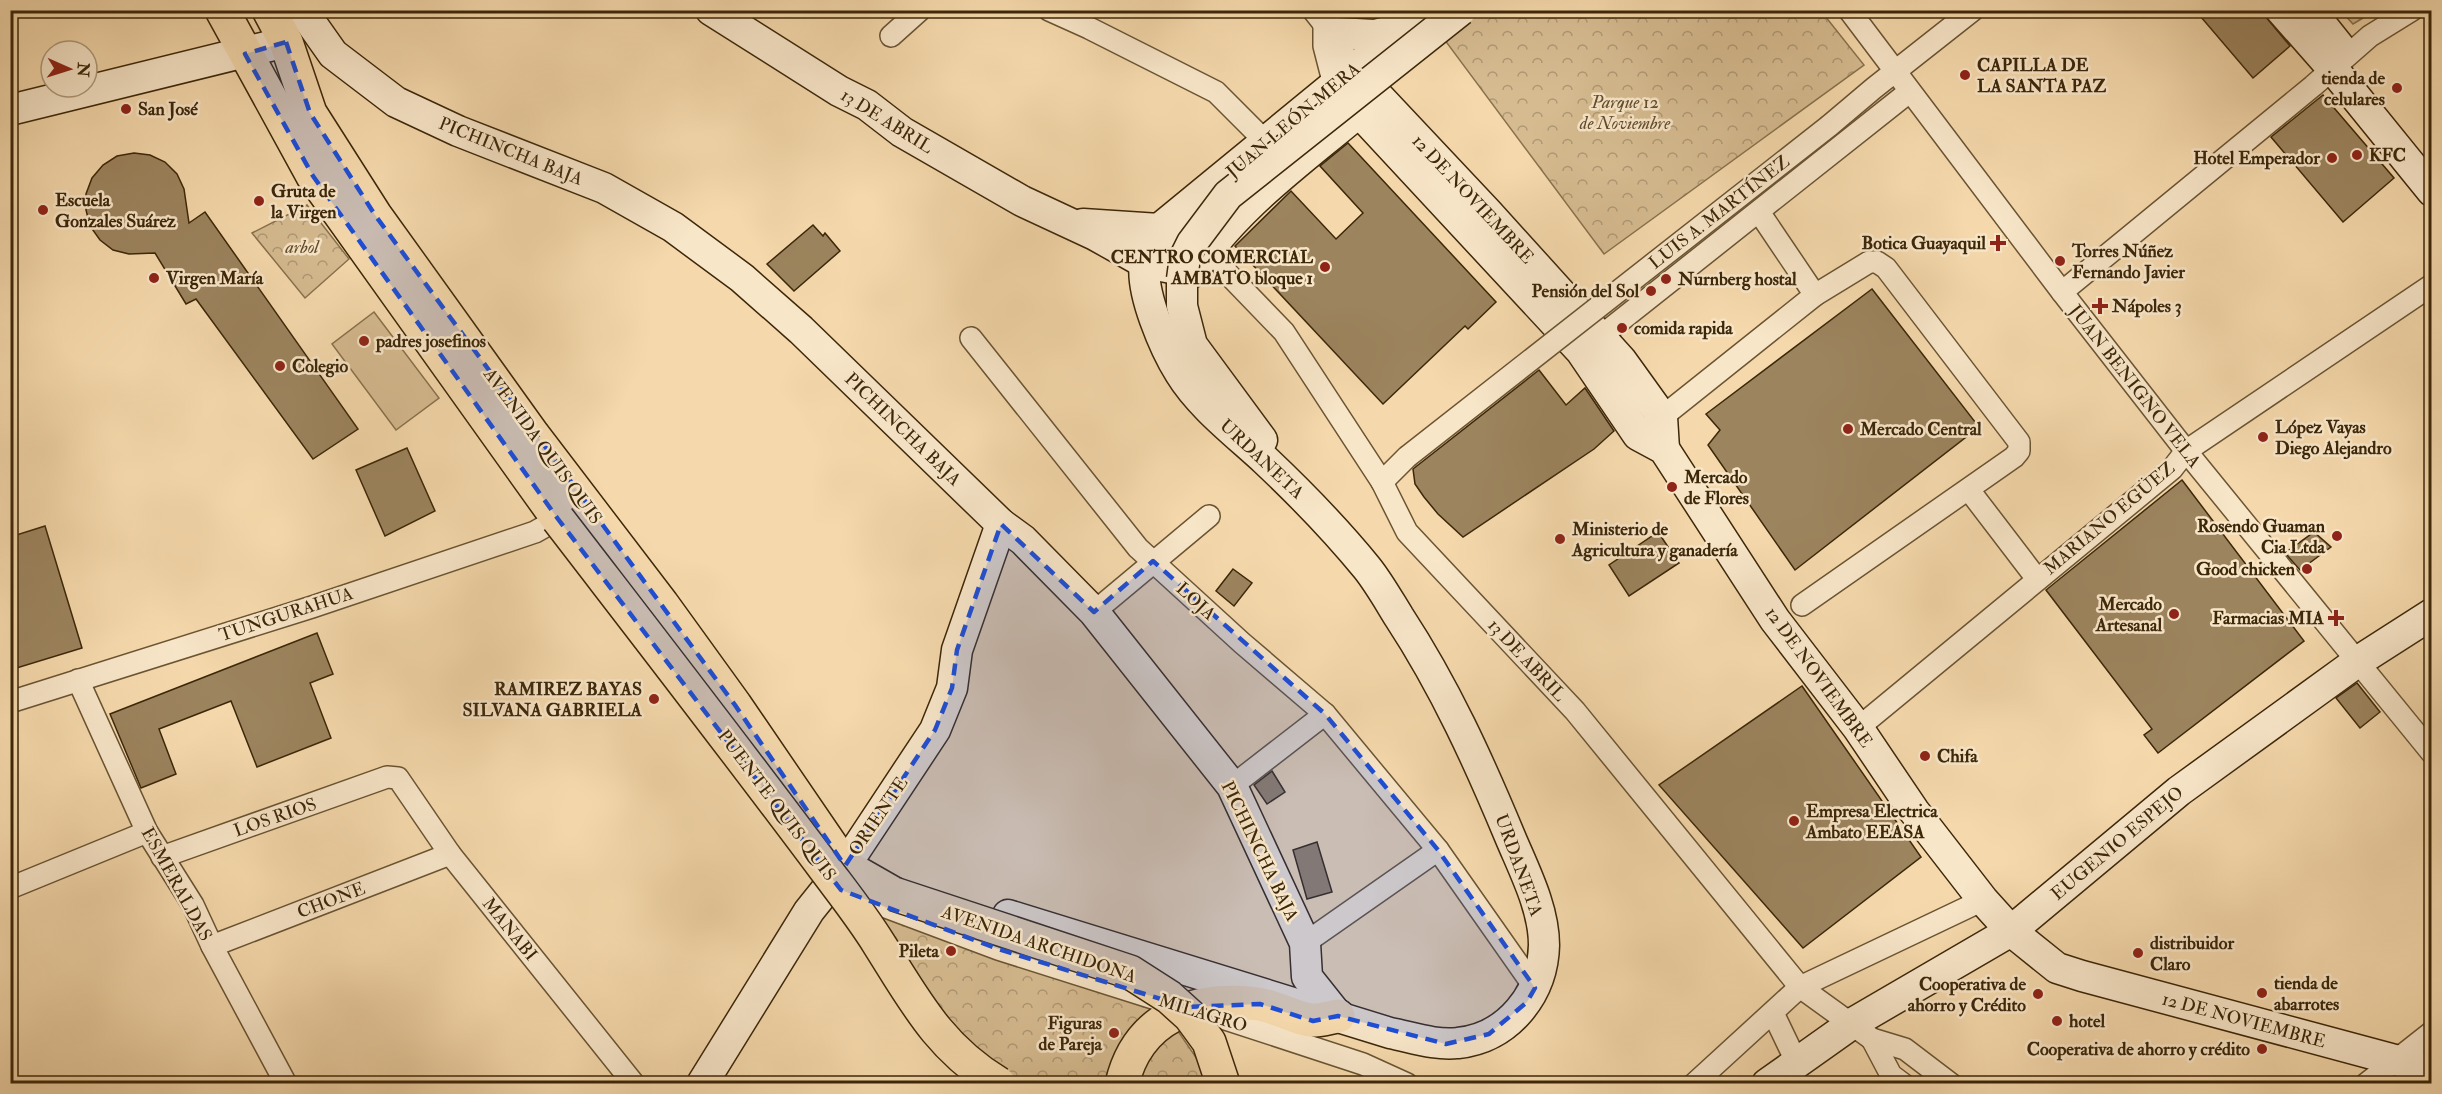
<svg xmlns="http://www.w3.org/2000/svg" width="2442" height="1094" font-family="'IM FELL Double Pica',serif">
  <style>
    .park { fill: url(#park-crowns); stroke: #89714c; stroke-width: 1.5 }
    .garden { fill: #d6bb90; stroke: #89714c; stroke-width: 1.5 }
    .building { fill: #9c845e; stroke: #3c2709; stroke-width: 1.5 }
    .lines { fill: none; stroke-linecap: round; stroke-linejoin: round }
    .street-casing { stroke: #6a5432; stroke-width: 24 }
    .secondary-casing { stroke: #3c2709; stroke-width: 33 }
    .primary-casing { stroke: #3c2709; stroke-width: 36 }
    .street { stroke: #f8e6c9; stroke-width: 21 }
    .secondary { stroke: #f8e6c9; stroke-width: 30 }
    .primary { stroke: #f5d9ac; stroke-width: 33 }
    .street-bridge-casing { stroke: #6a5432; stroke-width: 24; stroke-linecap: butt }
    .secondary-bridge-casing { stroke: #3c2709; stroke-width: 33; stroke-linecap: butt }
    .primary-bridge-casing { stroke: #3c2709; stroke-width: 36; stroke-linecap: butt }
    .street-bridge { stroke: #f8e6c9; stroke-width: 21 }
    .secondary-bridge { stroke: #f8e6c9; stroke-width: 30 }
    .primary-bridge { stroke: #f5d9ac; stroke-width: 33 }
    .marked { fill: #1d4ed8; fill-opacity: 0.2; stroke: #1d4ed8; stroke-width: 4.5; stroke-dasharray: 12 8; stroke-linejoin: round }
    .poi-dot { fill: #8f2418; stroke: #f8e6c9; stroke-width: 2 }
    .labels { text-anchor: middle; stroke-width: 5; stroke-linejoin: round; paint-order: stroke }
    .poi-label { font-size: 18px; font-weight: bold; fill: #3c2709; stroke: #f8e6c9; text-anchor: start }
    .park-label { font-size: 18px; font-style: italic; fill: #624c2b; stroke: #f8e6c9 }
    .street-label { font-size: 18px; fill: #3c2709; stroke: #f8e6c9 }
  </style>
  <defs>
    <pattern id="park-crowns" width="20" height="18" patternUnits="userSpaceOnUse" patternTransform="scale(1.5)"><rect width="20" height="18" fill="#d6bb90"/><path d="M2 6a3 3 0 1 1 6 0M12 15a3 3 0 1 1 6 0" fill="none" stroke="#af9874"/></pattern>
  </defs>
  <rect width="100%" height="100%" fill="#f5d9ac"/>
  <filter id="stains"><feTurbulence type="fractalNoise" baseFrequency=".00333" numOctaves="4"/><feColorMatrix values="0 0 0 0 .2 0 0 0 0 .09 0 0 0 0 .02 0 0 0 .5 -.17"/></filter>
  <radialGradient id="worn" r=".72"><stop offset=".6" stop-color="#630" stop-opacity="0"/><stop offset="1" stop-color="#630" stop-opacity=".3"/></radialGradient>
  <g class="park">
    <polygon points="1479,11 1821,11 1864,65 1604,254 1444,39"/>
    <polygon points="2341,11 2375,11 2353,24"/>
    <polygon points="307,205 349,259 305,298 252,233"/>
    <polygon points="872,896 1160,1005 1206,1072 1208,1083 1018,1083 985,1065 915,986"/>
  </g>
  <polygon class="garden" points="374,312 439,398 396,430 332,344"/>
  <g class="building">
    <polygon points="2195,10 2260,10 2290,46 2253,78"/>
    <polygon points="2323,95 2394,178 2343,222 2271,137"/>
    <polygon points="1348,143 1496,302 1468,329 1465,326 1383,404 1235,246 1291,191 1336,239 1363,213 1320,166"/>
    <polygon points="134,153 150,155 165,162 177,174 184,189 189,223 205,212 358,429 313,459 196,299 186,304 155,253 129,254 113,250 100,240 90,226 86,210 86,194 92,178 103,165 117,156"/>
    <polygon points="813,225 823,236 825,233 840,251 794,291 767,264"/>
    <polygon points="1872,289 1979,427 1795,570 1708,445 1720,430 1706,414"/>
    <polygon points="1539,370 1566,405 1585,388 1614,431 1594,449 1463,537 1438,514 1424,497 1415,484 1413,469"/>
    <polygon points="407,448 435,511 385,536 356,470"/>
    <polygon points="2182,480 2304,641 2158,753 2144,735 2152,729 2046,590"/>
    <polygon points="45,526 82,648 10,670 10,537"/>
    <polygon points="1658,532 1679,563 1629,596 1609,565"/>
    <polygon points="2314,532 2331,547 2300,570 2285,553"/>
    <polygon points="1233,569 1252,583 1234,606 1216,591"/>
    <polygon points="317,633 333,674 310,683 331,738 257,767 231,701 159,729 176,774 141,788 110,714"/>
    <polygon points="2357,683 2380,712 2360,728 2336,698"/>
    <polygon points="1802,686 1921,857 1803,948 1659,785"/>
    <polygon points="1272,771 1285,792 1267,804 1254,785"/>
    <polygon points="1317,842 1332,892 1307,899 1293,850"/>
  </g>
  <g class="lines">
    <defs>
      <g id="street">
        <polyline points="1049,10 1089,28 1216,92 1267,143"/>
        <polyline points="1313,10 1324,24 1336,33 1351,71"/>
        <polyline points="1849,10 2062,292 2186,451 2432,753"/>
        <polyline points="1324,24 1324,46 1334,85"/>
        <polyline points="891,36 920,10"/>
        <polyline points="1829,126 1874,88 1973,10"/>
        <polyline points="1759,212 1815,295"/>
        <polyline points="1211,245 1228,274 1284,332 1382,482 1407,532 1575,711 1800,987 1872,1039 1905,1049 1951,1084"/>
        <polyline points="2062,292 2313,86 2370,36 2412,10"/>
        <polyline points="971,338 1138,548 1242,643 1325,714 1438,850 1535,988"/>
        <polyline points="1591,344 1909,92"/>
        <polyline points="1652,425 1815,295 1869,262 1877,262 1886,268 2019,442 2019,451 2014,457 1802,605"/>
        <polyline points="1382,482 1407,457"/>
        <polyline points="1969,490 2037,579"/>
        <polyline points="1094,612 1209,516"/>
        <polyline points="78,680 147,832 193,905 212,946 286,1084"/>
        <polyline points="10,702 312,607 535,532 558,519"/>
        <polyline points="1858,728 2172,469 2186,451 2432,285"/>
        <polyline points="1232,786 1325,714"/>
        <polyline points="162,857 387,777 398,778 450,854 634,1084"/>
        <polyline points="10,888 147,832"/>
        <polyline points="843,891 998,949 1156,999"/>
        <polyline points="1305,943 1438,850"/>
        <polyline points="212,946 450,854"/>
        <polyline points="1201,1011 1363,1064 1407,1084"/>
        <polyline points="1773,1013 1796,1061"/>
        <polyline points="1872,1039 1891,1075 1903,1084"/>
        <polyline points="1694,1084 1800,987 1983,900"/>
        <polyline points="2366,1084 2432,1032"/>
      </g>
      <g id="secondary">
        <polyline points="302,10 333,54 396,102 458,131 604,188 673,227 742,278 801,330 1001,524 1023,540 1094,612 1232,786 1305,943 1307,977 1338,1016"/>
        <path d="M711,10l128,81 28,14 35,27 120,69 73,34 50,28 48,9c42,-65 108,-111 166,-160"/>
        <polyline points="2281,10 2333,69 2432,191"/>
        <polyline points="2310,10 2342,50"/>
        <polyline points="1336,33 1375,35 1402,28"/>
        <polyline points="1351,71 1376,94 1488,213 1621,360 1662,417 1664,449"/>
        <polyline points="1334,85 1581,351 1638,435 1664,449 1775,620 1858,728 1914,811 1983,900 2011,931 2057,968 2082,976 2432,1070"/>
        <polyline points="10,110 286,42"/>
        <polyline points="1083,224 1159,229 1175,234"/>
        <polyline points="1182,279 1182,306 1192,345 1262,440"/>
        <path d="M1008,915l382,118c21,4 46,13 68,10 50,-5 85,-49 86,-98 0,-36 -19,-73 -33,-106 -32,-77 -66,-152 -112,-222 -10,-16 -20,-34 -32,-49 -31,-38 -66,-74 -102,-108 -28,-26 -65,-54 -85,-87 -15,-24 -40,-81 -35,-110 2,-11 10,-23 14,-34l267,-219"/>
        <polyline points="702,1084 809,911 845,866 935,730 952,688 957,650 1001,524"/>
        <polyline points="1767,1084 1853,1023 2011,931 2179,791 2357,662 2432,614"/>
      </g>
      <g id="primary">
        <polyline points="222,10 313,176 558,519"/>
        <polyline points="269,10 286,42 310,113 375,215 533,435 662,604 735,705 845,866 894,894"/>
        <path d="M1122,1084c16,-67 72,-88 136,-80 17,2 43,17 57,16 7,0 16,-3 23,-4"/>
      </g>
    </defs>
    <use href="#street" class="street-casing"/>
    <use href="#secondary" class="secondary-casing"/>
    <use href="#primary" class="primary-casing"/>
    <use href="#street" class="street"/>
    <use href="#secondary" class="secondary"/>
    <use href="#primary" class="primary"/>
    <defs>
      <polyline id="street-bridge" points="1407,457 1829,126"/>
      <polyline id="secondary-bridge" points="1182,279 1185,257 1192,243 1228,195 1461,10"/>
      <g id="primary-bridge">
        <path d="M558,519c90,117 180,233 268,351 18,24 37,48 53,74 36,57 60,104 120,140"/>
        <polyline points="894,894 1130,972 1169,997 1190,1016 1209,1042 1223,1084"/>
      </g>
    </defs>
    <use href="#street-bridge" class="street-bridge-casing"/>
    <use href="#secondary-bridge" class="secondary-bridge-casing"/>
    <use href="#primary-bridge" class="primary-bridge-casing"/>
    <use href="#street-bridge" class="street-bridge"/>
    <use href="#secondary-bridge" class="secondary-bridge"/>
    <use href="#primary-bridge" class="primary-bridge"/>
  </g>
  <path class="marked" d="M286,42l24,71 65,102 360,490 110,161 90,-136 17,-42 5,-38 44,-126 93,88 59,-51 172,153 113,136 97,138 -8,14 -38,32 -43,10 -108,-28 -25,5 -53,-17 -73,3 -189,-58 -157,-59 -283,-371 -245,-343 -68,-122z"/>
  <g class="poi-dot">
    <circle cx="1965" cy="75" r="6"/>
    <circle cx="2397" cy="88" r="6"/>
    <circle cx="126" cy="109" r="6"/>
    <circle cx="2357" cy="155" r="6"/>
    <circle cx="2332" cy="158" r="6"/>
    <circle cx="259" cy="201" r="6"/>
    <circle cx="43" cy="210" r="6"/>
    <path d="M1995 234h6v6h6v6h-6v6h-6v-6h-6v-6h6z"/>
    <circle cx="2060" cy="261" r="6"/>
    <circle cx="1325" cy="267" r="6"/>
    <circle cx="154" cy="278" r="6"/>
    <circle cx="1666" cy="279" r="6"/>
    <circle cx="1651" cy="291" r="6"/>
    <path d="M2097 297h6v6h6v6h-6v6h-6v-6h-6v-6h6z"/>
    <circle cx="1622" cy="328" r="6"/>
    <circle cx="364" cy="341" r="6"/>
    <circle cx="280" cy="366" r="6"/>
    <circle cx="1848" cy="429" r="6"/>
    <circle cx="2263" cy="437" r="6"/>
    <circle cx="1672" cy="487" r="6"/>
    <circle cx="2337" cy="536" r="6"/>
    <circle cx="1560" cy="539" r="6"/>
    <circle cx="2307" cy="569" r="6"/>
    <circle cx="2174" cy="614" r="6"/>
    <path d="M2333 609h6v6h6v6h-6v6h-6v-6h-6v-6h6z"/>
    <circle cx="654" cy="699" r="6"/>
    <circle cx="1925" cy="756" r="6"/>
    <circle cx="1794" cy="821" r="6"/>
    <circle cx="951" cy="951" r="6"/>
    <circle cx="2138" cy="953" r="6"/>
    <circle cx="2262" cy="993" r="6"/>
    <circle cx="2038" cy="994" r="6"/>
    <circle cx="2057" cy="1021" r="6"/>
    <circle cx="1114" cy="1033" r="6"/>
    <circle cx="2262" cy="1049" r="6"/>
  </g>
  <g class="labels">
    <g class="poi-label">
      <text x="1977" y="71">CAPILLA DE<tspan x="1977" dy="21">LA SANTA PAZ</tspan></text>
      <text x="2385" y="84" text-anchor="end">tienda de<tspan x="2385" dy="21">celulares</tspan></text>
      <text x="138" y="115">San José</text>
      <text x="2369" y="161">KFC</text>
      <text x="2320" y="164" text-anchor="end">Hotel Emperador</text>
      <text x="271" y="197">Gruta de<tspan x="271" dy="21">la Virgen</tspan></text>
      <text x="55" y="206">Escuela<tspan x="55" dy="21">Gonzales Suárez</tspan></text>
      <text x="1986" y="249" text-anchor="end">Botica Guayaquil</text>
      <text x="2072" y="257">Torres Núñez<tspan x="2072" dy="21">Fernando Javier</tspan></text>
      <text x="1313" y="263" text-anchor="end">CENTRO COMERCIAL<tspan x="1313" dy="21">AMBATO bloque 1</tspan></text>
      <text x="166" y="284">Virgen María</text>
      <text x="1678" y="285">Nurnberg hostal</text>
      <text x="1639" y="297" text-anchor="end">Pensión del Sol</text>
      <text x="2112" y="312">Nápoles 3</text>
      <text x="1634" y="334">comida rapida</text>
      <text x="376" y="347">padres josefinos</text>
      <text x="292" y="372">Colegio</text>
      <text x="2275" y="433">López Vayas<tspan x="2275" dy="21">Diego Alejandro</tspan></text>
      <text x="1860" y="435">Mercado Central</text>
      <text x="1684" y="483">Mercado<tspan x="1684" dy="21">de Flores</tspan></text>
      <text x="2325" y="532" text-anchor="end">Rosendo Guaman<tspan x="2325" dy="21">Cia Ltda</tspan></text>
      <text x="1572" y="535">Ministerio de<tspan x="1572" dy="21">Agricultura y ganadería</tspan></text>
      <text x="2295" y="575" text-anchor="end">Good chicken</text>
      <text x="2162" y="610" text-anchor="end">Mercado<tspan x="2162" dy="21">Artesanal</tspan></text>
      <text x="2324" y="624" text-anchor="end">Farmacias MIA</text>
      <text x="642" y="695" text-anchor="end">RAMIREZ BAYAS<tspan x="642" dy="21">SILVANA GABRIELA</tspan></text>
      <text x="1937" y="762">Chifa</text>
      <text x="1806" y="817">Empresa Electrica<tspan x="1806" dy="21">Ambato EEASA</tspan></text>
      <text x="2150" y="949">distribuidor<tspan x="2150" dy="21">Claro</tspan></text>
      <text x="939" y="957" text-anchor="end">Pileta</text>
      <text x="2274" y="989">tienda de<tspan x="2274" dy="21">abarrotes</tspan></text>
      <text x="2026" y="990" text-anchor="end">Cooperativa de<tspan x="2026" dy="21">ahorro y Crédito</tspan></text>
      <text x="2069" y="1027">hotel</text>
      <text x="1102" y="1029" text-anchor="end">Figuras<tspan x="1102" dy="21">de Pareja</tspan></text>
      <text x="2250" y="1055" text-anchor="end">Cooperativa de ahorro y crédito</text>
    </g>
    <g class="park-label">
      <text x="1625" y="108">Parque 12<tspan x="1625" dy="21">de Noviembre</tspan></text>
      <text x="302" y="253">arbol</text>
    </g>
    <g class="street-label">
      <text transform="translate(1293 120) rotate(-40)" y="6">JUAN LEÓN MERA</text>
      <text transform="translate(887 121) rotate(32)" y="6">13 DE ABRIL</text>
      <text transform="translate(511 151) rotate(22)" y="6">PICHINCHA BAJA</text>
      <text transform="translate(1473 199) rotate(47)" y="6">12 DE NOVIEMBRE</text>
      <text transform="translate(1719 212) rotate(-38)" y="6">LUIS A. MARTÍNEZ</text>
      <text transform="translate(2135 386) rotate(52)" y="6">JUAN BENIGNO VELA</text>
      <text transform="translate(903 429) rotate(44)" y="6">PICHINCHA BAJA</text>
      <text transform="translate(543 446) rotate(54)" y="6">AVENIDA QUIS QUIS</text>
      <text transform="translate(1262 459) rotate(43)" y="6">URDANETA</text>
      <text transform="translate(2109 518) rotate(-40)" y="6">MARIANO EGÜEZ</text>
      <text transform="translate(1196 601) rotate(43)" y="6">LOJA</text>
      <text transform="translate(286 614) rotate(-18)" y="6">TUNGURAHUA</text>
      <text transform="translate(1527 660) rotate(47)" y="6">13 DE ABRIL</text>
      <text transform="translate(1819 677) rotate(54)" y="6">12 DE NOVIEMBRE</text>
      <text transform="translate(777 805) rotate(53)" y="6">PUENTE QUIS QUIS</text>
      <text transform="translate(878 816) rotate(-56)" y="6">ORIENTE</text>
      <text transform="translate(275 817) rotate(-19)" y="6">LOS RIOS</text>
      <text transform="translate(2117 843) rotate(-40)" y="6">EUGENIO ESPEJO</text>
      <text transform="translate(1260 851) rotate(64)" y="6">PICHINCHA BAJA</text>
      <text transform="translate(1519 865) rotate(70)" y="6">URDANETA</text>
      <text transform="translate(177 884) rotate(61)" y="6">ESMERALDAS</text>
      <text transform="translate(331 900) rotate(-21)" y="6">CHONE</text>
      <text transform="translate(510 929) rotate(51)" y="6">MANABI</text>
      <text transform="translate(1039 944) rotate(19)" y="6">AVENIDA ARCHIDONA</text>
      <text transform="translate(1203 1013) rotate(17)" y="6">MILAGRO</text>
      <text transform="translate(2244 1020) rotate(15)" y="6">12 DE NOVIEMBRE</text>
    </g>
  </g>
  <rect width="2442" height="1094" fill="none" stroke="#f5d9ac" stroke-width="36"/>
  <rect x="12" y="12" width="2418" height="1070" fill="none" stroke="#3c2709" stroke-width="3"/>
  <rect x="18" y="18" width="2406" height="1058" fill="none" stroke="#3c2709" stroke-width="1.5"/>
  <g transform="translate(69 69) rotate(93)"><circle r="28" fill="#f8e6c9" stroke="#ad9a7c" stroke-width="1.5"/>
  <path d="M0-4.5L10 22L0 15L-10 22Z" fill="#8f2418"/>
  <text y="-9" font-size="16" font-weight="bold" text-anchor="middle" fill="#3c2709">N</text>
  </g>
  <rect width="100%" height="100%" filter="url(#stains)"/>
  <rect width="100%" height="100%" fill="url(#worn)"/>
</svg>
